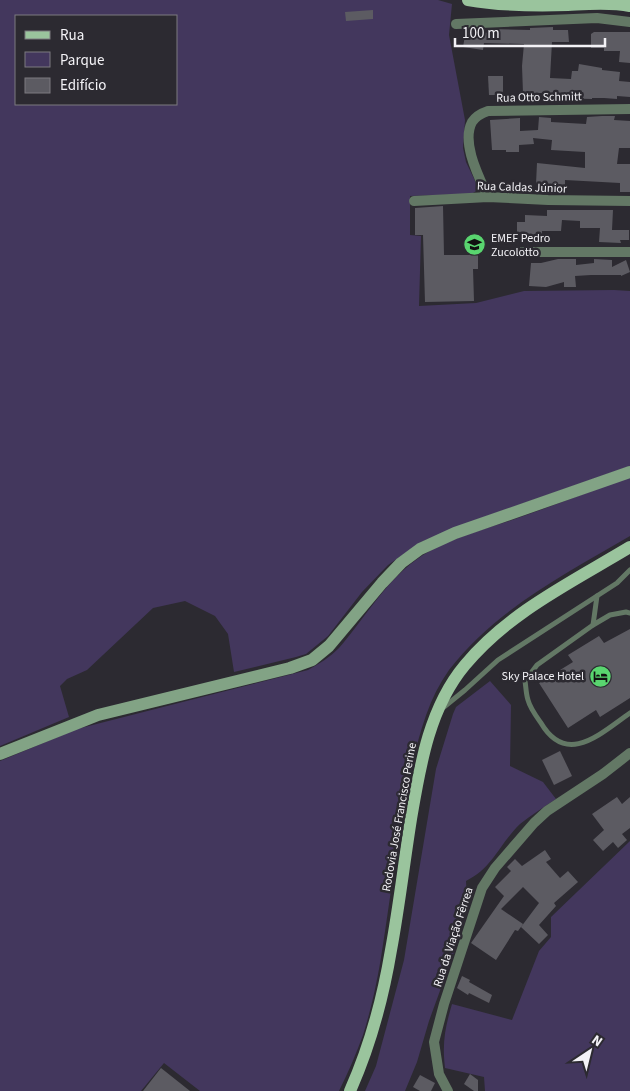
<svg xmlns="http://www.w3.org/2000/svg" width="630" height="1091" font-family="'Source Sans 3',sans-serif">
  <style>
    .green { fill: #43375d; fill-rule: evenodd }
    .building { fill: #5c5b62 }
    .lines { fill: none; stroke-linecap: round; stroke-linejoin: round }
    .lane { stroke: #637865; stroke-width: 5 }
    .street { stroke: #637865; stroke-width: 10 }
    .secondary { stroke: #82a385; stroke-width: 12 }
    .primary { stroke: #9ac49d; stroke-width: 12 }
    .labels { text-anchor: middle; stroke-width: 5; stroke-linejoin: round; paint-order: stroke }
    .street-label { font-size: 12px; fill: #f3f2f6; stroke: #2c2a31 }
    .poi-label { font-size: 12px; fill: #f3f2f6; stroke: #2c2a31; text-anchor: start }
  </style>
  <rect width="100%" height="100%" fill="#2c2a31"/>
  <g class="green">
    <path d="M0,0h438l14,4 -3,31 16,85 -2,28 3,14 11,23 1,5 -7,4 -61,2v39l11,1 -2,70 57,-3 48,-12 90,-1 16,1v175l-163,57 -46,19 -33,23 -26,27 -34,44 -22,18 -10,3 -62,15 -6,-38 -13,-18 -30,-15 -32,7 -66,62 -20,9 -7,7 9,31 -69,29zM16,16h160v88h-160z"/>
    <path d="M630,476v60c-65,38 -134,73 -181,134 -23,32 -33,75 -40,113 -12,56 -18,112 -27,168 -4,27 -11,59 -19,84 -7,19 -15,38 -24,56h-139l-36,-28 -23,28h-141v-330l77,-32 231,-59c11,-6 22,-13 31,-22 28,-32 47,-69 84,-93 27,-17 59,-25 89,-35 40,-14 79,-28 118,-44z"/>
    <path d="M490,681l21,24 -1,61 33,16 13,17c-12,8 -25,16 -36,25 -20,19 -27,44 -54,57l1,20 -14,54 -24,66 -12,41 -12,29h-40l11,-25 28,-106 32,-191 17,-55 3,-7z"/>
    <path d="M630,841v250h-145l-1,-14 -39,-9c-3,-25 0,-40 7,-64l60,16 27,-69 12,-14v-20z"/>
  </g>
  <g class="building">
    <polygon points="373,10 373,19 346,21 345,12"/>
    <polygon points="553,27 553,30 568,30 569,42 552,42 550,78 571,79 572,71 578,71 579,64 602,68 602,70 620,72 619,81 630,82 630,97 617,96 617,99 604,98 592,98 592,99 554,98 555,93 523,93 522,66 524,44 484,43 483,50 463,47 466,30 489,33 489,29 530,30 530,28"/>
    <polygon points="594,32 630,32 630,63 619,62 620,51 604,51 604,48 591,48 591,34"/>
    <polygon points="488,76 503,76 503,95 489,95"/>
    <polygon points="602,116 615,116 614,120 630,121 630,148 619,148 617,164 630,164 630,192 620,192 620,183 565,180 565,185 550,184 548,185 548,191 541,191 540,184 536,184 537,163 585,168 585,152 551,150 552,140 533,138 534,144 519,145 519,152 506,152 506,150 492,150 490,120 520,118 520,131 538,130 539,117 551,118 551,122 586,124 587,117"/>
    <polygon points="443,206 444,255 478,255 478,269 473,269 474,301 425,302 423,235 415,235 415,208"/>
    <polygon points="547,210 613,210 612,230 629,230 629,240 620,240 621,243 599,242 600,228 580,228 580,221 562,220 561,231 542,231 542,236 517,235 517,222 525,222 525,215 547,216"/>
    <polygon points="558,259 576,259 576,265 594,263 594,259 612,260 612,267 626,260 630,272 621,276 621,275 591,275 575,276 576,287 564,287 564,282 546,287 529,286 531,263 541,263"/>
    <polygon points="630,629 630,698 600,717 596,710 568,728 539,683 573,662 568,655 599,636 604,643"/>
    <polygon points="560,751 572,776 554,785 542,760"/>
    <polygon points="617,797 622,804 630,797 630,828 622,834 627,840 618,848 613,842 603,851 593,840 604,830 592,814"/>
    <polygon points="545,850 551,859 546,862 560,878 568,871 578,882 554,903 556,906 539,925 548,935 539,944 521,927 539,903 523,887 501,909 523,924 518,931 515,930 496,960 471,943 504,896 495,887 511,871 507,867 515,859 522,866"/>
    <polygon points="462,976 470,980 469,982 492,995 489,1003 469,993 468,995 457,988"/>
    <polygon points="161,1068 190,1091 143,1091"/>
    <polygon points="470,1074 478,1080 478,1091 474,1091 464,1084"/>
    <polygon points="420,1075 435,1083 431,1091 420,1091 413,1087"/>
  </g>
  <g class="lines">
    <g class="lane">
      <path d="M630,613l-4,-1 -16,3 -17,10 -56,40 -12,16c1,6 1,13 3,19 2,8 8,16 13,23 26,44 60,10 89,-10"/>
      <polyline points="593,625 597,596"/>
      <polyline points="444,707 465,690 498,660 617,583 630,570"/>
    </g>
    <g class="street">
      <polyline points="456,24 597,18 630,22"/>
      <path d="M488,197c-9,-20 -27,-54 -16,-75 4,-6 10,-9 16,-11l142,-2"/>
      <polyline points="414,201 488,197 548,200 630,201"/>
      <polyline points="522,252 630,252"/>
      <polyline points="448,1091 439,1074 434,1042 444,1004 482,888 495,868 534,823 547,811 603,774 630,753"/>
    </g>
    <polyline class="secondary" points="0,754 98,715 290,668 312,660 329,646 382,583 401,563 420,549 455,533 630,472"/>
    <g class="primary">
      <path d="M468,0c33,6 67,6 100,5 20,-1 42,-3 62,1"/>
      <path d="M350,1091c20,-45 33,-93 41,-141 8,-43 13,-87 20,-131 9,-53 18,-111 54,-154 44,-53 107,-83 165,-118"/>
    </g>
  </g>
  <defs>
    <symbol id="school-disc" viewBox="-11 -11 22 22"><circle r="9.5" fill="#59d56f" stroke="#2c2a31"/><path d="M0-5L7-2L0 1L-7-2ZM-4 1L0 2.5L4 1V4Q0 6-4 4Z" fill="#111"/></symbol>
    <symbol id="hotel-disc" viewBox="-11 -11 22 22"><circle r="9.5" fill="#59d56f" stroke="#2c2a31"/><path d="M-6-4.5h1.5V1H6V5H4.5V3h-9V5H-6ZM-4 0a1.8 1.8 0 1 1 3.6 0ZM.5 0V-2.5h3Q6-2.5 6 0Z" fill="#111"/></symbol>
  </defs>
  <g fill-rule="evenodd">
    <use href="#school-disc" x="462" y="232" width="25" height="25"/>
    <use href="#hotel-disc" x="588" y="664" width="25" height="25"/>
  </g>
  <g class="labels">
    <g class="street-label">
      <text transform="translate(539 97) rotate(-1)" y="4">Rua Otto Schmitt</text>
      <text transform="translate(522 187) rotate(2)" y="4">Rua Caldas Júnior</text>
      <text transform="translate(399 817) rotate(-80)" y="4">Rodovia José Francisco Perine</text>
      <text transform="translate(453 937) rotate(-72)" y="4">Rua da Viação Fêrrea</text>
    </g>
    <g class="poi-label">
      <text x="491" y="242">EMEF Pedro<tspan x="491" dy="14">Zucolotto</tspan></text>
      <text x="584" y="680" text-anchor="end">Sky Palace Hotel</text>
    </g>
  </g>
  <rect x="15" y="15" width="162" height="90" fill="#2c2a31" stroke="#7c7a80"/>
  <rect x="25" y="31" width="25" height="8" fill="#9ac49d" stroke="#7c7a80"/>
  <text x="60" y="40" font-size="15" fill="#f3f2f6">Rua</text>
  <rect x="25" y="52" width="25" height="15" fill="#43375d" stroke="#7c7a80"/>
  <text x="60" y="65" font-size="15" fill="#f3f2f6">Parque</text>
  <rect x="25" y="78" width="25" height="15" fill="#5c5b62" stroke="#7c7a80"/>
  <text x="60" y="90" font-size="15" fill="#f3f2f6">Edifício</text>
  <g transform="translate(590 1051) rotate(35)" stroke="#2c2a31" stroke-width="4" paint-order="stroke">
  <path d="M0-4L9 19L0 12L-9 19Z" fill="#f3f2f6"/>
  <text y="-8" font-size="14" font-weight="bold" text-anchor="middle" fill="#f3f2f6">N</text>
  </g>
  <path d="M455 38v8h150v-8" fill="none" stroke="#f3f2f6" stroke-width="2.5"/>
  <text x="462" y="38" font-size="15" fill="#f3f2f6" stroke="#2c2a31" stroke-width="4" paint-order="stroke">100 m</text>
</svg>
